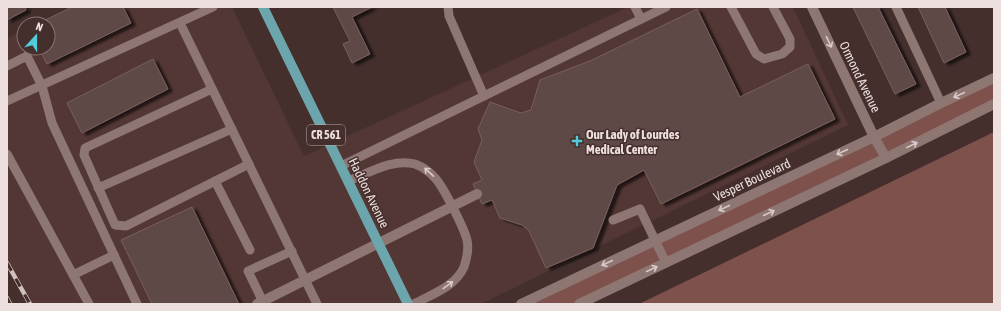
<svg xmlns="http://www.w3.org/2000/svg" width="1001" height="311" viewBox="0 0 1001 311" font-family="'Asap Condensed',sans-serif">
<defs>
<filter id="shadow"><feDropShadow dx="4.5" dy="2.5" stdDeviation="1" flood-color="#0009"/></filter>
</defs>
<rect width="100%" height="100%" fill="#442f2d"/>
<polygon fill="#533734" points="73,7 232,7 304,156 628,7 793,7 848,125 481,304 30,304 7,263 7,38 24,30 24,48 48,48 48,24 37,24"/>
<g fill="#7f514d">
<polygon points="994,78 994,104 579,304 521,304"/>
<polygon points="994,132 994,304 639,304"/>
</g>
<g fill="#5e4846" stroke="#78605e" filter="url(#shadow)">
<polygon points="7,7 25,7 26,10 7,20"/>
<polygon points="72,7 123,7 131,23 47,64 39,48 48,48 48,24 37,24"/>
<polygon points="333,7 372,7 352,17 370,54 352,63 343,44 350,41"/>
<polygon points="853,7 878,7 916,84 895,94"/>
<polygon points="918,7 945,7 966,52 944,63"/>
<polygon points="697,9 740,97 808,64 835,119 661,204 644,170 617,185 593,248 546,268 529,231 522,225 500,218 492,200 482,204 473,184 482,180 474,162 482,140 478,129 490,102 521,113 531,110 540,80 590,61"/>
<polygon points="153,59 168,89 82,133 67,103"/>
<polygon points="192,207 239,304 152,304 121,240"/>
</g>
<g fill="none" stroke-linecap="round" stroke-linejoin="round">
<g stroke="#8e7673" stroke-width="9">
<polyline points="448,7 449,16 484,96"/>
<polyline points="635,7 641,19"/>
<polyline points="731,7 756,54 764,59 782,54 790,47 790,39 773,7"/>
<polyline points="896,7 941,103"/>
<polyline points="180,23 317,304"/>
<polyline points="7,66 27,56 42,86 52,123 137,304"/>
<polyline points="212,89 85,148 84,155 115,225 126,226 249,164"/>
<polyline points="7,101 213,7"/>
<polyline points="7,154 89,304"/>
<polyline points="341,166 666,7"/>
<polyline points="215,181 250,250"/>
<path d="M348,181C369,173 393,158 415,164C423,167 429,171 435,178C443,186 464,228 467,240C469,249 467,258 464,267C455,287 432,294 414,304"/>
<polyline points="98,188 232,129"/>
<polyline points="613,220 640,209 666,263"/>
<polyline points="73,275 114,255"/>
<polyline points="264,304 248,271 292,251"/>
</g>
<polyline stroke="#8e7673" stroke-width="10" points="257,304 477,194"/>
<polyline stroke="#8e7673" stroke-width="10" points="812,7 874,137 886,158"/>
<g stroke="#8e7673" stroke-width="10">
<polyline points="521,304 874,137 941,103 994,78"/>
<polyline points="579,304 886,158 994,104"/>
</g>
<polyline stroke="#6ca5ac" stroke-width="10" points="263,7 408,304"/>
<defs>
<g id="rail">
<polyline points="7,263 30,304"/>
<polyline points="7,298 10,304"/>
</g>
</defs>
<use href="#rail" stroke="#d0c1bf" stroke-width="4.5"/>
<use href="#rail" stroke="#442f2d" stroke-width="3" stroke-dasharray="9" stroke-linecap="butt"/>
</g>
<defs><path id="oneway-shaft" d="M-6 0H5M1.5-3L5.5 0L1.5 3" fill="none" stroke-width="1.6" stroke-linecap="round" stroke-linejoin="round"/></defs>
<g stroke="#dacac8">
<use href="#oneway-shaft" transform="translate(829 42) rotate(64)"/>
<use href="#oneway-shaft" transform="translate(959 95) rotate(155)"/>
<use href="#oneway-shaft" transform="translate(912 145) rotate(-26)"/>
<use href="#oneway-shaft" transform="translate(842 152) rotate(155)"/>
<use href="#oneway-shaft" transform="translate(429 172) rotate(-137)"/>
<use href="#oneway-shaft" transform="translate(724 208) rotate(155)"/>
<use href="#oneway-shaft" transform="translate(769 213) rotate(-25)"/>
<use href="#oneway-shaft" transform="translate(607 263) rotate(155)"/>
<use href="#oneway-shaft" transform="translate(652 269) rotate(-25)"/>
<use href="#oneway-shaft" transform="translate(448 285) rotate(-36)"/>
</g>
<path fill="#52cbda" stroke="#442f2d" stroke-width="1.5" d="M575 135h4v4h4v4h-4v4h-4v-4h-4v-4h4z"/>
<g text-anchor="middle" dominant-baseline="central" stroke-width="3" stroke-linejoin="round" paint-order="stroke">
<rect fill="#442f2d" stroke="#baaaa8" stroke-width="1" x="307" y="125" width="38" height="20" rx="3"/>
<g font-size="12" font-weight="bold" fill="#eddfdd">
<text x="326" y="135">CR 561</text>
</g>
<g font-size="13" fill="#eddfdd" stroke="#442f2d">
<text transform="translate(860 77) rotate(64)">Ormond Avenue</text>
<text transform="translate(752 180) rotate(-25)">Vesper Boulevard</text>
<text transform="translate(369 193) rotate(64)">Haddon Avenue</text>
</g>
<g font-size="13" font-weight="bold" fill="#eddfdd" stroke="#442f2d" text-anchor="start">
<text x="586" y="134">Our Lady of Lourdes<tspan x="586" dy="15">Medical Center</tspan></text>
</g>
</g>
<rect width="1001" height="311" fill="none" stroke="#eddfdd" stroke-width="16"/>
<g transform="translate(36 36) rotate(21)"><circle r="19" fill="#442f2d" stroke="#887573"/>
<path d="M0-3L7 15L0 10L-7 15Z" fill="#52cbda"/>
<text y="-6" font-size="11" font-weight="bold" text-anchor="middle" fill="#eddfdd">N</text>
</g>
</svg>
